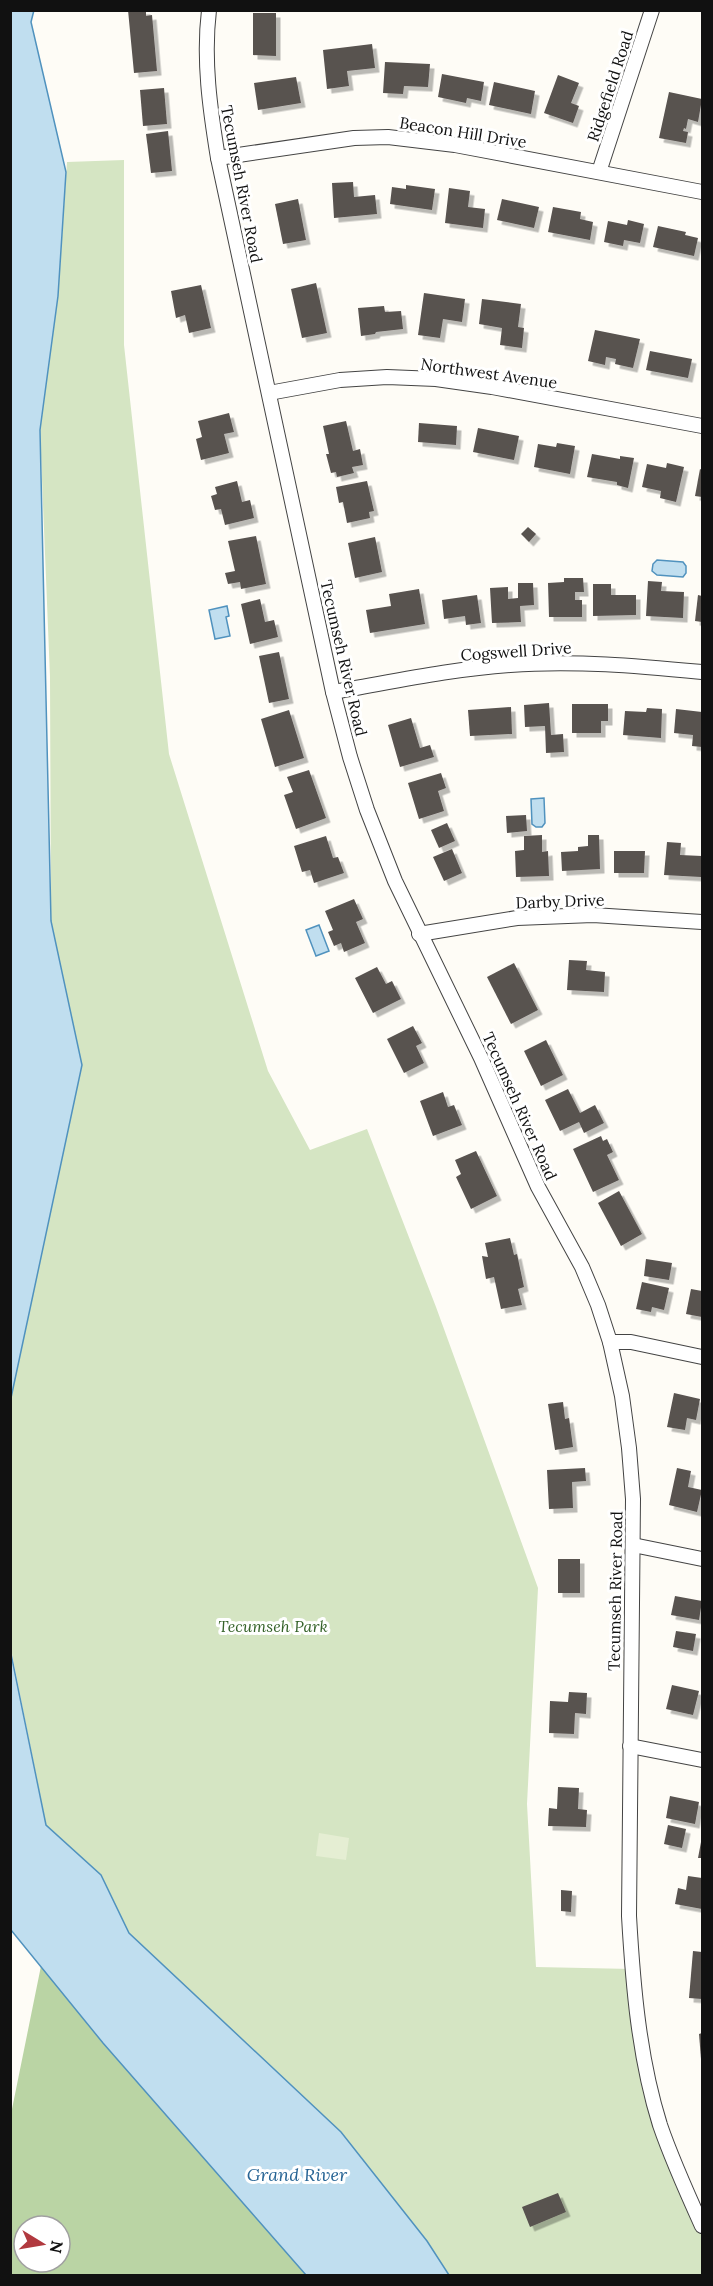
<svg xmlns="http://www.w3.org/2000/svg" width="713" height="2286" viewBox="0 0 713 2286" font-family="Lora,serif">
<defs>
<filter id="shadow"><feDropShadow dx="4.5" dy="4.5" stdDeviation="0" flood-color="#0004"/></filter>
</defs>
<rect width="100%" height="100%" fill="#fefcf6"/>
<polygon fill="#d5e5c3" points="124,160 124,345 169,754 268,1071 310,1150 367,1129 436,1307 538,1588 527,1804 536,1967 632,1969 659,2122 702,2226 702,2275 444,2275 129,1933 101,1875 46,1825 11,1649 10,1398 82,1065 51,921 50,677 40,430 58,296 67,162"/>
<path fill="#bad4a4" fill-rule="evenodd" d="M41,1966L103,2043L306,2275L11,2276V2114ZM24,2226H60V2262H24Z"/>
<polygon fill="#e5eed3" points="319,1833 349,1838 346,1860 316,1856"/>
<g fill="#c0deef" stroke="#5092be" stroke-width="1.5">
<polygon points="34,10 31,22 66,172 58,296 40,430 51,921 82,1065 11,1398 10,11"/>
<polygon points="657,560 683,562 686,566 686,573 683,577 657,575 652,571 653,564"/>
<polygon points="227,606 229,616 226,617 230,636 215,639 209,610"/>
<polygon points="544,798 545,823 542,827 536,827 532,824 531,799"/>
<polygon points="319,925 329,951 316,956 306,930"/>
<polygon points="10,1649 46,1825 101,1875 129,1933 341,2132 427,2241 449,2275 306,2275 103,2043 11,1930"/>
</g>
<g fill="#58524f" filter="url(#shadow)">
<polygon points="128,10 146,10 146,16 152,15 157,71 134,73"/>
<polygon points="253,13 276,13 276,56 253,55"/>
<polygon points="372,44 375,68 347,71 349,86 327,89 323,50"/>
<polygon points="385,62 430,64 428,87 404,86 403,94 383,93"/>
<polygon points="442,74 484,82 481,101 467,98 466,103 438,97"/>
<polygon points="558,75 579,83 571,103 579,106 573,123 544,113"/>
<polygon points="296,77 301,103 258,110 254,83"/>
<polygon points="494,82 535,91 531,114 489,105"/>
<polygon points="164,88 167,124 143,126 140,90"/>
<polygon points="669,92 702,99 698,122 688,119 686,129 684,128 683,131 688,132 686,143 659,138"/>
<polygon points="168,131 172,171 151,173 146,134"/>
<polygon points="353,182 354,197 375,195 377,214 334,218 332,183"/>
<polygon points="406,185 435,189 432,210 390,204 392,187 406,189"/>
<polygon points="449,188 470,191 468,207 485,209 483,228 445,223"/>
<polygon points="298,199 306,240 283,244 275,204"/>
<polygon points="502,199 539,207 534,228 497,220"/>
<polygon points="553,207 581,212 580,219 593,222 590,240 548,232"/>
<polygon points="628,220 644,224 640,243 624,240 623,246 604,242 608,221 627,225"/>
<polygon points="658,226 686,232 685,235 698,238 694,256 653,247"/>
<polygon points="316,283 327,333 302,338 291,289"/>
<polygon points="201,285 211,328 189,333 185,315 176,318 171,291"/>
<polygon points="424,293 465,299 462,322 443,319 440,338 418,335"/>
<polygon points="482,299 521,304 518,327 524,328 522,348 500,345 502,328 479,324"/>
<polygon points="384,306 385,312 401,311 403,329 376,332 375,334 361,336 358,308"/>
<polygon points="595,330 640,339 633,368 615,364 616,359 606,357 605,365 588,361"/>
<polygon points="650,351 692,359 688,378 646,370"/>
<polygon points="229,413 234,432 224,434 229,453 201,460 196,439 202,437 198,421"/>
<polygon points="346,421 353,451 360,449 363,465 352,467 354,473 337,477 336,472 331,473 326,454 329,454 323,426"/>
<polygon points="419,423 457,426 456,445 418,442"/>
<polygon points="478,428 519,436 514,460 473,452"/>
<polygon points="557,443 575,446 570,474 534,467 538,444 556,447"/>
<polygon points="592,454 620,459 620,456 634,458 628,488 617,485 617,482 587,477"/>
<polygon points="667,463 684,467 676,502 660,498 661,491 642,487 647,464 666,468"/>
<polygon points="700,469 702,470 702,497 695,496"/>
<polygon points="237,481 242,502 250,500 254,518 225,525 221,509 215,510 211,496 217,494 215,487"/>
<polygon points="367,481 374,511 369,512 370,518 347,523 343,502 339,503 336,487"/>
<polygon points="528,527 536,534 529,542 521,534"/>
<polygon points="256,536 266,584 241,589 240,582 228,584 225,573 235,571 228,541"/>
<polygon points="375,537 382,572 355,578 348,543"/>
<polygon points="564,578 583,578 584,592 575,592 575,600 582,600 582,617 549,617 548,583 564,582"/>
<polygon points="648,581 662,582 661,591 684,592 683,618 646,616"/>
<polygon points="518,583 533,583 534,605 520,606 521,622 492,623 490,588 508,587 508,599 518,598"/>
<polygon points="593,584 611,584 611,595 636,595 636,615 593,616"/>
<polygon points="419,589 425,624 370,633 366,610 391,606 389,594"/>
<polygon points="477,595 481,623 466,625 465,616 444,619 442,600"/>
<polygon points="698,595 702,596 702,622 695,621"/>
<polygon points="260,599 265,622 274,620 278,637 250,644 241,604"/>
<polygon points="279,652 289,699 269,703 259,656"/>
<polygon points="549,703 551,735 563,734 564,752 546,753 545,726 525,727 524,705"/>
<polygon points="572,704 608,704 608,721 601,721 601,733 572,733"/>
<polygon points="511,707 512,734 470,736 468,710"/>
<polygon points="647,708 662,709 661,738 623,735 625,711 646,712"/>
<polygon points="676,709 702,712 702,747 692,746 693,735 674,733"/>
<polygon points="289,710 304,758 275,767 261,719"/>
<polygon points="411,718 420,748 430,745 434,757 400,767 388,725"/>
<polygon points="309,770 326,818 296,829 284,795 293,792 287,777"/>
<polygon points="441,773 446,788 438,791 444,811 419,819 408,783"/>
<polygon points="526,815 527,831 507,833 506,816"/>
<polygon points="447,823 455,841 439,848 431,830"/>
<polygon points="542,835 542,852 548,851 549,876 516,877 515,851 524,850 524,836"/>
<polygon points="588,835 599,835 600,869 562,871 561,852 578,851 578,847 588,846"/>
<polygon points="326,836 333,858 338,857 344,873 314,883 310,870 302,872 294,846"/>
<polygon points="667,842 681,843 680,855 702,856 701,877 664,875"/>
<polygon points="452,849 462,873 444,881 433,857"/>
<polygon points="614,851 645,851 644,873 614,873"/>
<polygon points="354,899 363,919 356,922 365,943 344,952 341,943 334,946 328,932 333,930 325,911"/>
<polygon points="569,960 587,961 586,970 605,972 604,992 567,990"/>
<polygon points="514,963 538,1010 511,1024 487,977"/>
<polygon points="377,967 386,984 392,981 401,999 373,1013 355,978"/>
<polygon points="413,1026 422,1043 416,1046 424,1063 404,1073 387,1039"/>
<polygon points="546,1040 563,1075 541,1086 524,1051"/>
<polygon points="568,1089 580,1113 595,1105 604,1123 584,1133 579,1122 560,1131 545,1100"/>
<polygon points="443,1092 448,1107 454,1105 462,1125 433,1136 420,1101"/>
<polygon points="601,1136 603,1141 607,1139 613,1152 607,1155 619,1180 593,1192 573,1149"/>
<polygon points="476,1151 497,1196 471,1209 456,1177 461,1174 455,1160"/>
<polygon points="619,1191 642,1234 621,1246 598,1203"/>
<polygon points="510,1238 514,1255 517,1254 524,1287 518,1289 522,1305 501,1309 494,1277 486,1279 482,1256 488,1257 485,1243"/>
<polygon points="646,1259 672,1263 669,1280 644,1276"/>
<polygon points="642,1282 669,1288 664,1310 652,1307 651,1312 636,1309"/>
<polygon points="691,1289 702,1291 702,1317 686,1314"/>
<polygon points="674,1393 700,1399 696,1420 687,1418 685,1430 667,1427"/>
<polygon points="563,1402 565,1419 569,1418 573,1447 555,1450 548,1404"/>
<polygon points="585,1468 586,1481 572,1482 573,1508 549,1509 547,1470"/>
<polygon points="677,1468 691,1471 688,1487 702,1490 697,1512 669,1505"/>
<rect x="558" y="1559" width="22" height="34"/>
<polygon points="675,1596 702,1601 699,1620 671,1615"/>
<polygon points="676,1631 696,1634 693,1651 673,1647"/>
<polygon points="672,1685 699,1691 693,1715 666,1709"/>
<polygon points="569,1692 587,1693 586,1714 575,1713 574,1734 549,1733 550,1701 568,1702"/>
<polygon points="558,1787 579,1788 578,1809 587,1810 586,1827 548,1826 549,1808 557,1809"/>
<polygon points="670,1796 699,1802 695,1824 666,1818"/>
<polygon points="668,1825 686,1829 682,1848 664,1844"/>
<polygon points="701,1842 702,1842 702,1858 698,1858"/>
<polygon points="688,1876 702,1878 702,1909 675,1904 678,1888 686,1890"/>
<polygon points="561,1890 572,1891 571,1912 561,1911"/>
<polygon points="693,1951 702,1952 702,1999 689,1998"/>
<polygon points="702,2033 702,2059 701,2059 699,2034"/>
<polygon points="558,2193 566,2212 530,2227 522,2207"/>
</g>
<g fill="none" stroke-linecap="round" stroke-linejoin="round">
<defs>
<g id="minor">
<path d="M209,10C203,60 210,109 218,158L333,692L350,757L367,810L395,881L481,1058L538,1187L582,1267L598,1305L610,1342L622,1396L629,1448L633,1499L629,1916C633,1986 639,2058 660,2125C672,2160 687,2193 702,2226"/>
<polyline points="218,158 354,138 388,137 455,145 702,192"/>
<polyline points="599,172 652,10"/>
<polyline points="269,393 340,380 387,377 436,379 492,387 702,426"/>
<path d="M333,692C392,682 451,669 510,665C574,660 638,666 702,672"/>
<polyline points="419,934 517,918 593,915 702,922"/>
<polyline points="610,1342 631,1342 702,1357"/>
<polyline points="633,1545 702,1559"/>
<polyline points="630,1746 702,1760"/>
</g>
</defs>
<use href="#minor" stroke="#444" stroke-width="16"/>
<use href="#minor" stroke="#fff" stroke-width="14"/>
</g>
<g text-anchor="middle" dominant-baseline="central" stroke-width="6" stroke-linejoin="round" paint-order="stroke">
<g font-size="16" fill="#111" stroke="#fff">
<text transform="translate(610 86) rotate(-72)">Ridgefield Road</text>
<text transform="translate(463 132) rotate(9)">Beacon Hill Drive</text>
<text transform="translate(242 184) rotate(79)">Tecumseh River Road</text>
<text transform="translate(489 373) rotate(8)">Northwest Avenue</text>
<text transform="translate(516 651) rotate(-4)">Cogswell Drive</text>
<text transform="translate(344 658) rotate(77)">Tecumseh River Road</text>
<text transform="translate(560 901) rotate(-2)">Darby Drive</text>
<text transform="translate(520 1106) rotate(66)">Tecumseh River Road</text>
<text transform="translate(615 1591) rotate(-89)">Tecumseh River Road</text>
</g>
<g font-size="16" font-style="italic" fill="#346228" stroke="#fff">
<text x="273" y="1626">Tecumseh Park</text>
</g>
<g font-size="18" font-style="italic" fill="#286595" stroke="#fff">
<text x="297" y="2174">Grand River</text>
</g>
</g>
<rect width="713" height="2286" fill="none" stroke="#111111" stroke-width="24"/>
<g transform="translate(42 2244) rotate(101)"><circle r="28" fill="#ffffff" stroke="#a0a0a0" stroke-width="1.5"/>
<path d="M0-4.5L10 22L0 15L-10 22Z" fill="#b1393f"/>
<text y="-9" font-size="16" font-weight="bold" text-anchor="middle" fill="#111111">N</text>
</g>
</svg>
